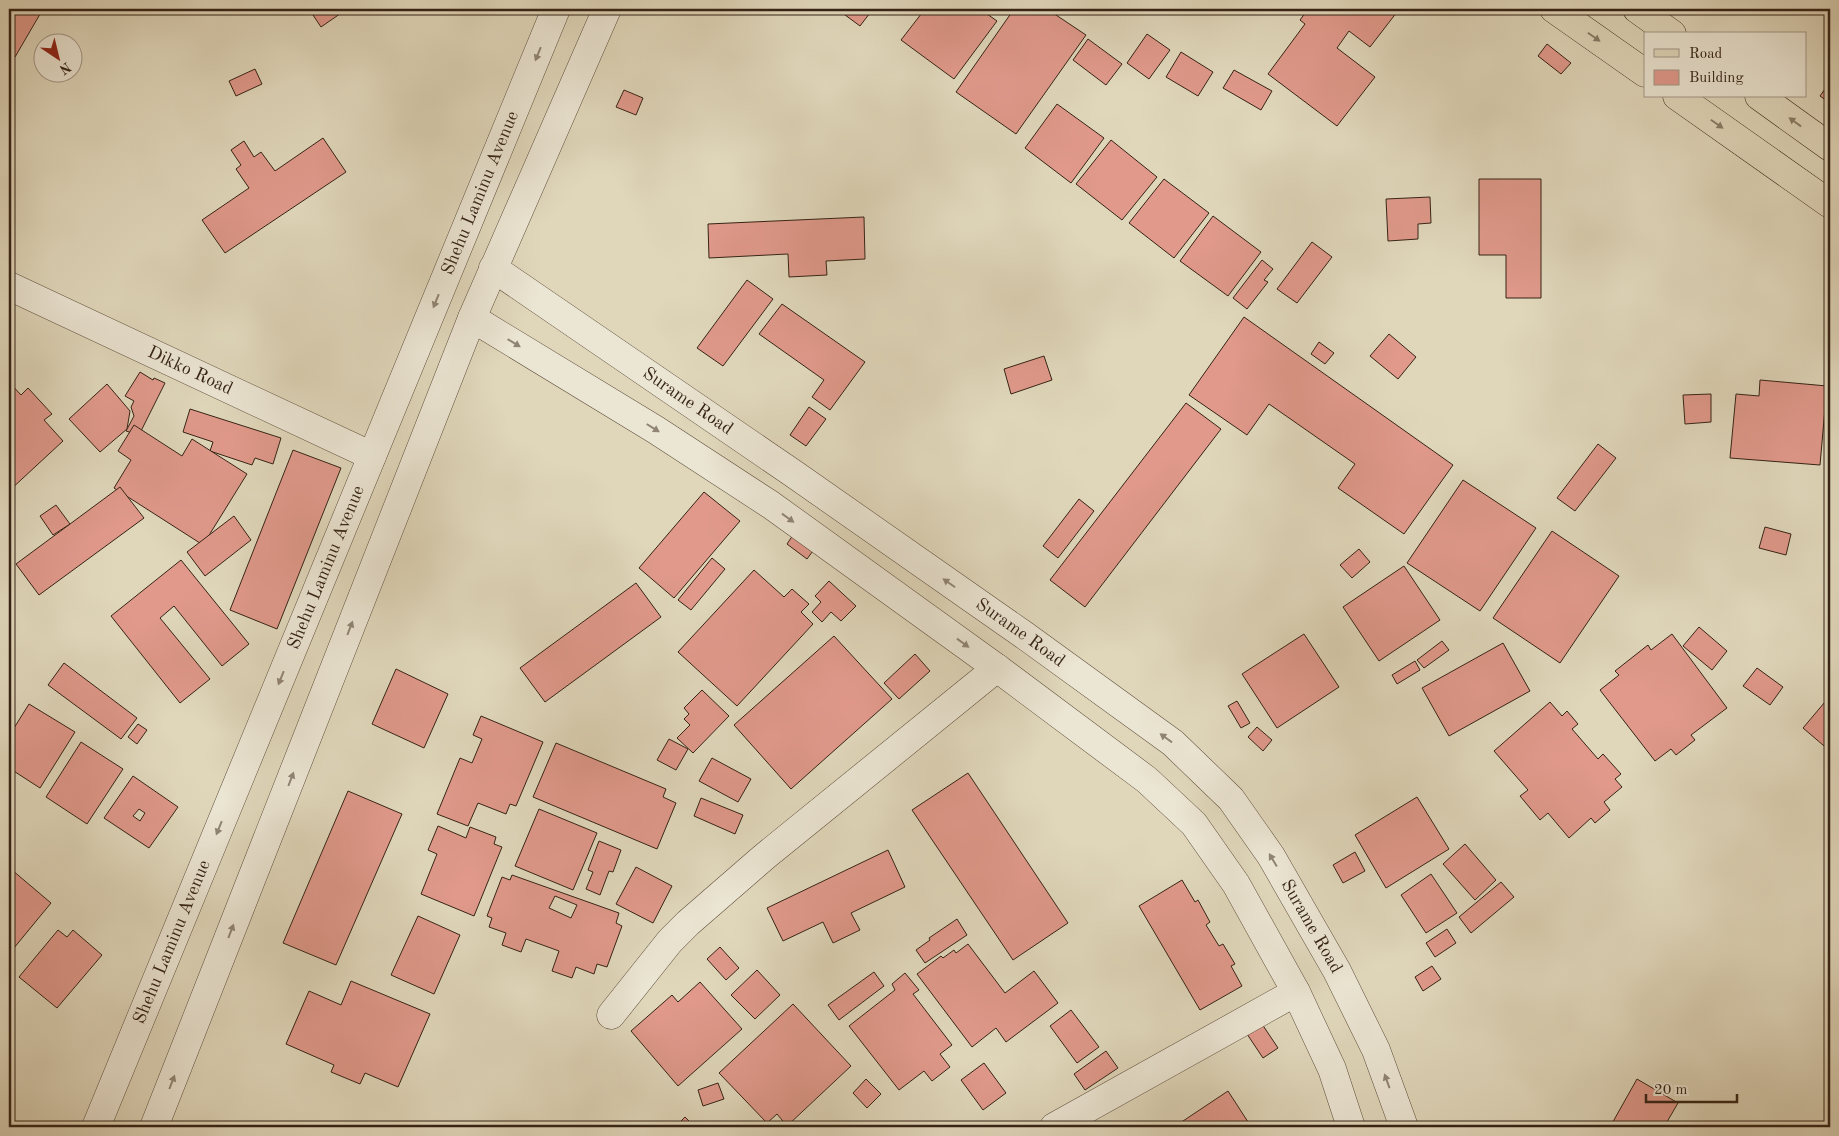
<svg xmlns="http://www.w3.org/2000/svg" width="1839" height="1136" viewBox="0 0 1839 1136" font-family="'Old Standard TT',serif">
<rect width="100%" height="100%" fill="#e0d7bb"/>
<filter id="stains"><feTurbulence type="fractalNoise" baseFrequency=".004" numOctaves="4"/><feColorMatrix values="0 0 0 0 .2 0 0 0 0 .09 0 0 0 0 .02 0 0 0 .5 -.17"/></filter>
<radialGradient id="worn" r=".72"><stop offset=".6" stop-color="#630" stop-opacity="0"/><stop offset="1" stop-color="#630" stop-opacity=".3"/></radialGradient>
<g fill="#e0998b" stroke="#352315" fill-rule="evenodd">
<polygon points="9,9 43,9 15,57 9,53"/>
<polygon points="309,9 347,9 321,27"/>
<polygon points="837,9 873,9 860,26"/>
<polygon points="925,9 980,9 997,21 954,79 901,40"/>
<polygon points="1014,9 1047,9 1086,35 1016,134 956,92"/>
<polygon points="1308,9 1393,9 1397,12 1370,47 1349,31 1337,48 1375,77 1337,126 1268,74 1305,24 1300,20"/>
<polygon points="1147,34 1170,50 1149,79 1127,63"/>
<polygon points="1088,39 1122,64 1106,85 1073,60"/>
<polygon points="1547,44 1571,63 1561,74 1538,56"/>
<polygon points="1181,52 1213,72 1198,96 1166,77"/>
<polygon points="255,69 262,84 236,96 229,81"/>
<polygon points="1234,70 1272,91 1261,110 1223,88"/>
<polygon points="1830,82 1830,103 1820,96"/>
<polygon points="624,90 643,98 636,115 616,107"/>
<polygon points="1057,104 1104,138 1071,183 1025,148"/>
<polygon points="323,138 346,172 225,253 202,220 249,188 236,169 241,165 231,150 244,141 254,157 261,152 275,171"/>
<polygon points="1111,140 1157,177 1122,220 1076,184"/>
<polygon points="1164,179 1209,213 1174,258 1129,223"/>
<polygon points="1479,179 1541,179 1541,298 1506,298 1506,255 1479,255"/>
<polygon points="1430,197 1431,223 1418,224 1418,239 1388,241 1386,199"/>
<polygon points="1213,216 1261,252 1228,296 1180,261"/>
<polygon points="864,217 865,259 826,261 827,275 789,277 788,254 709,258 708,224"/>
<polygon points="1312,242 1332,257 1297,303 1277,289"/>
<polygon points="1262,260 1273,269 1264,280 1268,282 1247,309 1233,298"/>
<polygon points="747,280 773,299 723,366 697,348"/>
<polygon points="782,304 865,362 830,410 812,397 824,380 759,334"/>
<polygon points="1244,317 1453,465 1404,534 1338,488 1355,464 1269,404 1247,435 1189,395"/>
<polygon points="1389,334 1416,357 1398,379 1370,356"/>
<polygon points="1319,342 1334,353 1325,364 1311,354"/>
<polygon points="1044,356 1052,380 1011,394 1004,369"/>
<polygon points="140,372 153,380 154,378 165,383 139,435 126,431 134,416 131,407 134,401 125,396"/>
<polygon points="1760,380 1827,386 1820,465 1730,458 1736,394 1759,396"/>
<polygon points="9,382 21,395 28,388 52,414 44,420 63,441 9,491"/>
<polygon points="107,384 130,411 127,429 100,452 69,419"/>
<polygon points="1711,394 1711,422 1685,424 1683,395"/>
<polygon points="1186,403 1221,429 1085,607 1050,580"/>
<polygon points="809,407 826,419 806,446 790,435"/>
<polygon points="190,409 281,438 273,464 255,458 252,465 210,451 213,442 183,432"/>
<polygon points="134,425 182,456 192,439 247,474 203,545 114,488 131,460 118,451"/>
<polygon points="1598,444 1616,458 1575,511 1557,498"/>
<polygon points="293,450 341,468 277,629 230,610"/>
<polygon points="1463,480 1536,528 1480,611 1407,563"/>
<polygon points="120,487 144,518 39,595 16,564"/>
<polygon points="704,492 740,521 674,598 639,568"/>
<polygon points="1079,499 1094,511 1058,558 1043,546"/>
<polygon points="56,505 70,524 53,535 40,516"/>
<polygon points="234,516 251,540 205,576 187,552"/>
<polygon points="1765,527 1791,534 1786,555 1759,548"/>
<polygon points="797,529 818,544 807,559 787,544"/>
<polygon points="1552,531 1619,576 1560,663 1493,618"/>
<polygon points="1359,549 1370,562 1352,578 1340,565"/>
<polygon points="712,558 725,569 691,610 678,600"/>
<polygon points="181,560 249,644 222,666 174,606 160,618 210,679 180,703 111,616"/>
<polygon points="1404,566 1440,620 1379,661 1343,607"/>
<polygon points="754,570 784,597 792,589 809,604 801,612 813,624 737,706 678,652"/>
<polygon points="829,581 856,606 841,621 831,612 822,622 812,612 821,602 815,596"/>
<polygon points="636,583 661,617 545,702 520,668"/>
<polygon points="1699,627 1727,651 1712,670 1683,646"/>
<polygon points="1304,634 1339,687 1277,728 1242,674"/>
<polygon points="1672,634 1727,708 1691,735 1695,740 1676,755 1671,749 1655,761 1600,690 1619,675 1615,671 1648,645 1651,650"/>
<polygon points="834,636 892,699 791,789 734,725"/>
<polygon points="1442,641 1449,650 1424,668 1417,660"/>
<polygon points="1503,643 1530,691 1449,736 1422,688"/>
<polygon points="915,654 930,671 899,699 884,683"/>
<polygon points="1415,661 1420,670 1397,684 1392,675"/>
<polygon points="64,663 137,718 121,739 48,685"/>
<polygon points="1757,668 1783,687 1770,705 1743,686"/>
<polygon points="396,669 448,694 424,748 372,724"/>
<polygon points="702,690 729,716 693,753 677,738 690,725 684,719 689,714 684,708"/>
<polygon points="1830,696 1830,751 1803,728"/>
<polygon points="1237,701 1250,723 1241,728 1228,706"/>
<polygon points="1550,702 1562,716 1567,711 1578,724 1572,729 1598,759 1603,754 1621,774 1615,779 1622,787 1604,802 1610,810 1595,823 1591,818 1569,838 1548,813 1540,820 1520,796 1528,790 1494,751"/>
<polygon points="29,704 75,732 40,788 9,768 9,736"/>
<polygon points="481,716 543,742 516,806 510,804 506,814 478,803 468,826 437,814 460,758 472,763 482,739 473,735"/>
<polygon points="138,724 147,730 137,744 128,737"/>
<polygon points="1257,727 1272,740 1263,751 1248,737"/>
<polygon points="669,739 688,749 676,770 657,760"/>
<polygon points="81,742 123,769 87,824 46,797"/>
<polygon points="556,743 666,789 663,797 676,803 657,849 533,797"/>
<polygon points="712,758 751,779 738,802 699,781"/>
<polygon points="968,773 1068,923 1013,960 912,810"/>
<path d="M133,776L178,807L149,848L104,818ZM139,809L145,813L140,821L133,816Z"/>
<polygon points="348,791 402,814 336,965 283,943"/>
<polygon points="1417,797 1449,849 1386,888 1355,835"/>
<polygon points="701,798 743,815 735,834 694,816"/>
<polygon points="539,809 597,833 573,890 515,866"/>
<polygon points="438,826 466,838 470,827 496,837 494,844 502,847 474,916 421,894 437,854 428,850"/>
<polygon points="599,841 621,850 613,872 609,871 600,895 586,889 593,872 588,870"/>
<polygon points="1465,844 1496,880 1475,900 1443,864"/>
<polygon points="888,850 905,887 851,913 860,930 833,943 823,922 783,941 767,908"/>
<polygon points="1355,852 1365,871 1343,883 1333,865"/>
<polygon points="636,867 672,886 653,923 616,904"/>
<polygon points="9,870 11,872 12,870 51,903 9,954"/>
<polygon points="1431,874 1457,913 1426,933 1401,895"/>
<path d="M512,875L619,913L616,923L622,926L607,967L597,964L594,974L576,967L572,978L552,971L559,951L526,939L521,952L502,945L506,933L489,927L492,918L487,916L502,877L510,880ZM555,896L577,905L571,918L549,908Z"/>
<polygon points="1182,880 1195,902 1198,900 1210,922 1206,925 1219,946 1223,944 1235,964 1231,966 1242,986 1200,1010 1139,906"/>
<polygon points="1501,882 1514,897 1471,933 1459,917"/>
<polygon points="418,916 460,935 434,994 391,975"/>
<polygon points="957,919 967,935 925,963 916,950 930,940 929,938"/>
<polygon points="1447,929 1456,943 1435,957 1426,943"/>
<polygon points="58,930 67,937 73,930 102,955 57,1008 19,977"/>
<polygon points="968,944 1005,993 1034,971 1058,1003 1006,1042 996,1028 972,1047 917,974 941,956 943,958 954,950 956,953"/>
<polygon points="720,947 739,968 726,980 707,959"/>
<polygon points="1432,966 1441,979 1423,991 1415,977"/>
<polygon points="757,970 780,995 755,1019 731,995"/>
<polygon points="874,972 884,986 839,1020 828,1005"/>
<polygon points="905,973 919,990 913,994 952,1045 940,1054 950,1067 932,1081 924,1071 899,1090 849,1026 895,990 892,984"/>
<polygon points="351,981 430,1014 398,1087 365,1073 360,1084 331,1072 334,1065 286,1044 309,991 341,1005"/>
<polygon points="700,982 742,1029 678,1086 631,1031 672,995 678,1002"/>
<polygon points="793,1004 851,1066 787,1126 777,1114 767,1123 719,1073"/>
<polygon points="1071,1010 1099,1047 1077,1063 1050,1026"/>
<polygon points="1262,1024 1278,1048 1263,1058 1247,1034"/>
<polygon points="1106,1051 1118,1068 1085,1090 1074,1074"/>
<polygon points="984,1063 1006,1093 983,1110 961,1080"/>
<polygon points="866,1079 881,1094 867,1108 853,1093"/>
<polygon points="1637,1079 1678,1103 1664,1127 1610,1127"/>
<polygon points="718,1083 724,1099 703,1106 698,1090"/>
<polygon points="1228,1091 1250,1125 1248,1127 1174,1127"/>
<polygon points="685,1117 695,1127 675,1127"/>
</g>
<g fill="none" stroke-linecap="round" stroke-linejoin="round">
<defs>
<g id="minor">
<path id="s1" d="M493,268L794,474L1024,635L1173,743L1231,799L1271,856L1337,971L1376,1050L1404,1127"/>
<path id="s2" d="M9,286L372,456"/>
<polyline points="472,318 656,430 771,505 997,668 1147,780 1194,824 1236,884 1296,992 1332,1069 1351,1127"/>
<polyline points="611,1015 670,941 688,923 764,857 997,668"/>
<path id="s3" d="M96,1127L556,9"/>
<polyline points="154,1127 472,318 607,9"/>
<polyline points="1054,1127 1296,992"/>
</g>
<g id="major">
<polyline points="1554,9 1645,73"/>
<polyline points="1637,9 1672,34"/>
<polyline points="1677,96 1830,204"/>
<polyline points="1759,96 1830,147"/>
</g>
</defs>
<use href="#minor" stroke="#60503e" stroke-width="29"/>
<use href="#major" stroke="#352315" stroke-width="29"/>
<use href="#minor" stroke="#ebe5d3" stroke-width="28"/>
<use href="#major" stroke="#e0d7bb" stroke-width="28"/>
</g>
<defs><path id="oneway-solid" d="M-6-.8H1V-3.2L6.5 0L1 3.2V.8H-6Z" transform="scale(1.25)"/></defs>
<g fill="#8a7d68">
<use href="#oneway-solid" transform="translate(1594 37) rotate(35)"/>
<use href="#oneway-solid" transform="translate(1795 122) rotate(-144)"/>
<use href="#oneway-solid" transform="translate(1717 124) rotate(35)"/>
</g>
<g fill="#908474">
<use href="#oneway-solid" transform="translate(538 54) rotate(112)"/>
<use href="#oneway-solid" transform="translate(436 301) rotate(112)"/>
<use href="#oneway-solid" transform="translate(514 343) rotate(31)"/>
<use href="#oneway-solid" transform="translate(653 428) rotate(32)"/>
<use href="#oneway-solid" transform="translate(788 518) rotate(36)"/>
<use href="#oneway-solid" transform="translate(949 583) rotate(-145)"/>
<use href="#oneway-solid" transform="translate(350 628) rotate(-69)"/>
<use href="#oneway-solid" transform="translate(963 643) rotate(36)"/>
<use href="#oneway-solid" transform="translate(281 678) rotate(112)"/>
<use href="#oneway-solid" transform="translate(1166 738) rotate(-144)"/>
<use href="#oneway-solid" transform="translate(291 779) rotate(-69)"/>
<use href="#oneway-solid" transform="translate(219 828) rotate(112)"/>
<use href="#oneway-solid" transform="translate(1273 860) rotate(-121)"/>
<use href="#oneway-solid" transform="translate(231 931) rotate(-69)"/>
<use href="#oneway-solid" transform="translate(1387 1081) rotate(-110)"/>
<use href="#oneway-solid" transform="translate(172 1082) rotate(-69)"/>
</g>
<g text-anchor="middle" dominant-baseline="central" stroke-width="4" stroke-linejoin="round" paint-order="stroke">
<g font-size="18" fill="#352315" stroke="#ebe5d3">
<text stroke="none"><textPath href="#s3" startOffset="1010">Shehu Laminu Avenue</textPath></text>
<text stroke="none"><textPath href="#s2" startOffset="200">Dikko Road</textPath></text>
<text stroke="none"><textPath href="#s1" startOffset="236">Surame Road</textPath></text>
<text stroke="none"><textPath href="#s3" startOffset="605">Shehu Laminu Avenue</textPath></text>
<text stroke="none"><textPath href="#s1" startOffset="641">Surame Road</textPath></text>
<text stroke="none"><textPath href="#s1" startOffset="1061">Surame Road</textPath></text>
<text stroke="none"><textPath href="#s3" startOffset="200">Shehu Laminu Avenue</textPath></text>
</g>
</g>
<rect width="1839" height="1136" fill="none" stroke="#e0d7bb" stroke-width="30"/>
<rect x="10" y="10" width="1819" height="1116" fill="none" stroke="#352315" stroke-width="2.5"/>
<rect x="15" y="15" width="1809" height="1106" fill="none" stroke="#352315"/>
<rect x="1644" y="32" width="162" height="65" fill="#ebe5d3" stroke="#a29787"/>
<rect x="1654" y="49" width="25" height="8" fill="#e0d7bb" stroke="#a29787"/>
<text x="1689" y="58" font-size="15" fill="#352315">Road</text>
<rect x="1654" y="70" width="25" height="15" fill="#e0998b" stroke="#a29787"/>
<text x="1689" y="82" font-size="15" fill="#352315">Building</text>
<g transform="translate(58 58) rotate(145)"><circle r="24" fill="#ebe5d3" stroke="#a29787"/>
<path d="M0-4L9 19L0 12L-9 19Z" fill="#8f2418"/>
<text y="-8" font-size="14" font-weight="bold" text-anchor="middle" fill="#352315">N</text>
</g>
<path d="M1646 1094v8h91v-8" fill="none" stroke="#352315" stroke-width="2.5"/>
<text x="1654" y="1094" font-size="15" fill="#352315" stroke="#ebe5d3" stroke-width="4" paint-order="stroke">20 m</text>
<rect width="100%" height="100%" filter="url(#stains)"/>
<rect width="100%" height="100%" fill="url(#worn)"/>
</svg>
